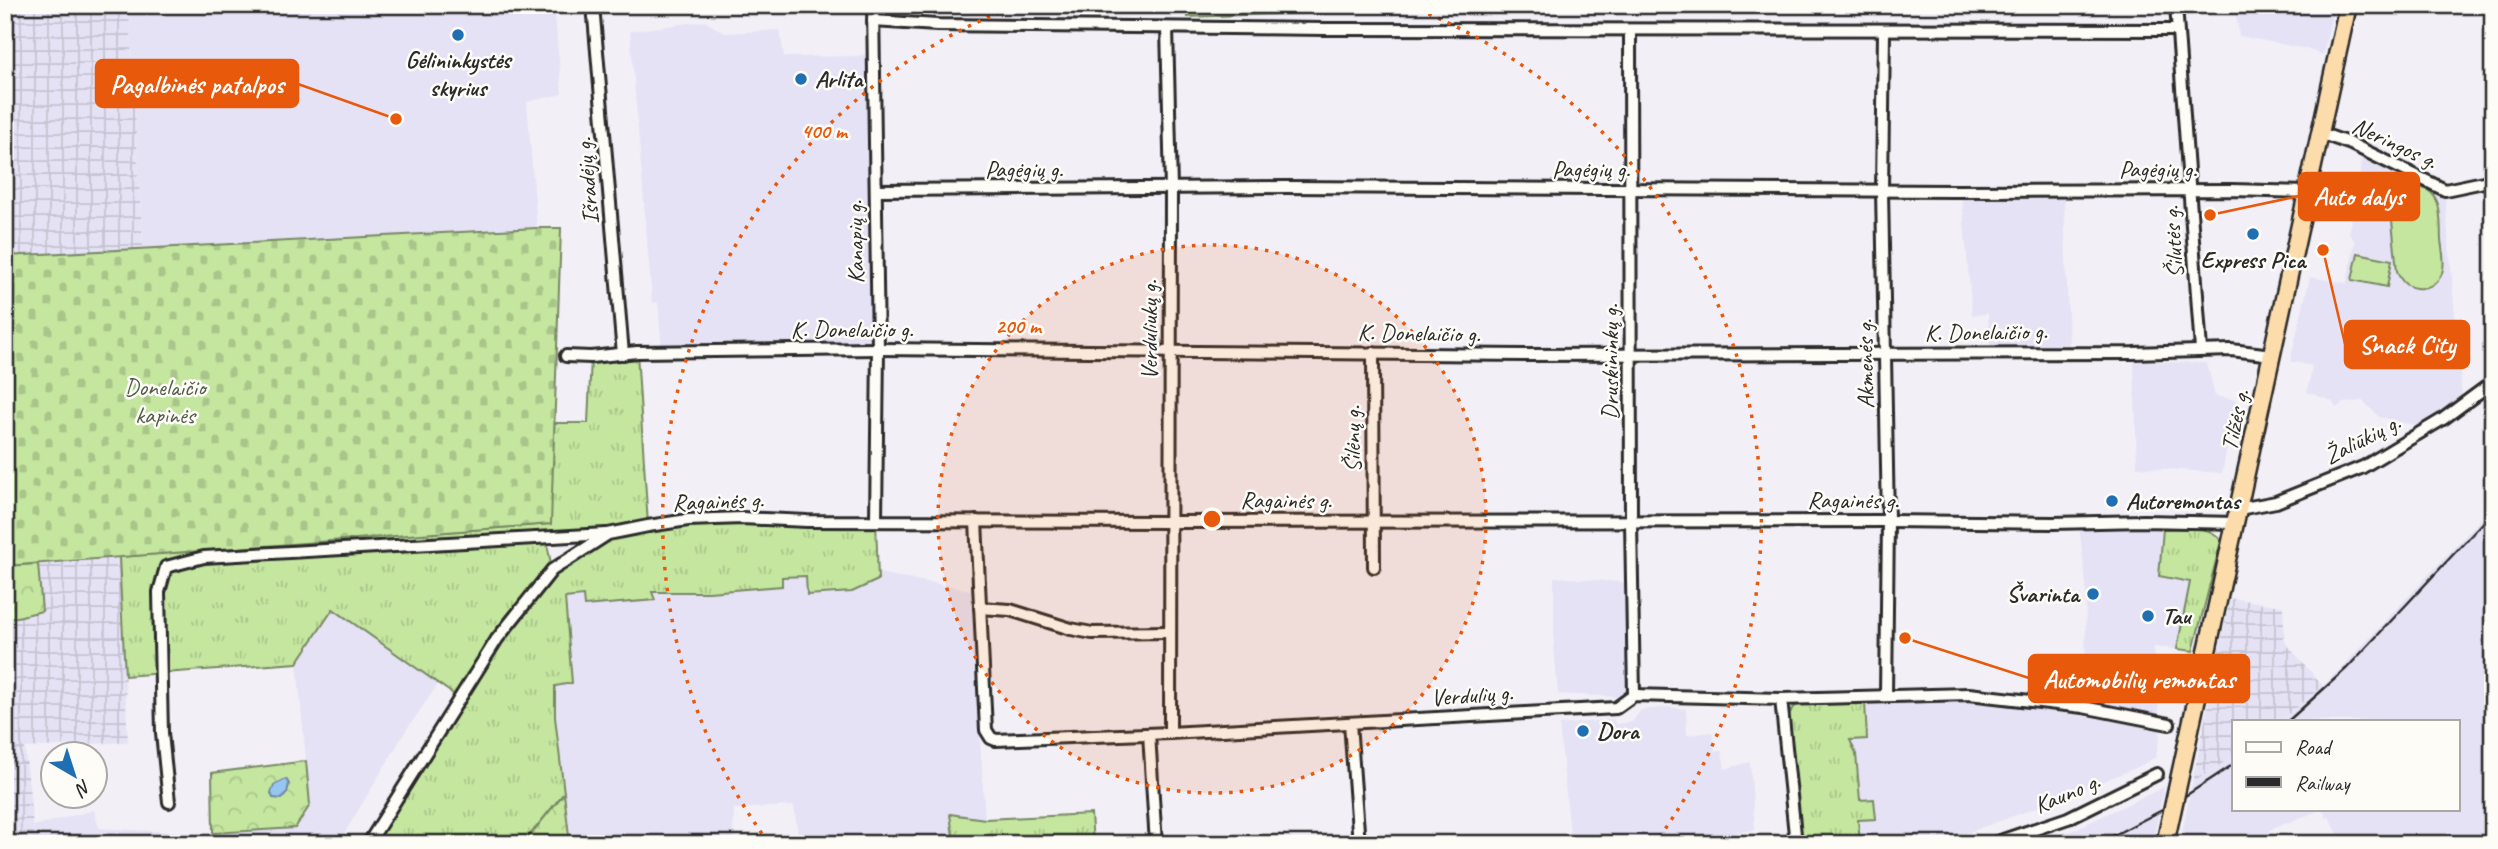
<svg xmlns="http://www.w3.org/2000/svg" width="2498" height="849" viewBox="0 0 2498 849" font-family="Caveat,sans-serif">
<defs>
<pattern id="industrial-grid" width="8" height="8" patternUnits="userSpaceOnUse" patternTransform="scale(1.75)"><rect width="8" height="8" fill="#e5e2f5"/><path d="M0 4h8M4 0v8" fill="none" stroke="#c5c2d2"/></pattern>
<pattern id="grass-tufts" width="24" height="20" patternUnits="userSpaceOnUse" patternTransform="scale(1.75)"><rect width="24" height="20" fill="#c4e69f"/><path d="M3 7l-1-3M5 7V3M7 7l1-3M15 17l-1-3M17 17v-4M19 17l1-3" fill="none" stroke="#a9c589"/></pattern>
<pattern id="forest-crowns" width="20" height="18" patternUnits="userSpaceOnUse" patternTransform="scale(1.75)"><rect width="20" height="18" fill="#c4e69f"/><path d="M2 6a3 3 0 1 1 6 0M12 15a3 3 0 1 1 6 0" fill="none" stroke="#a9c589"/></pattern>
<pattern id="cemetery-stones" width="16" height="16" patternUnits="userSpaceOnUse" patternTransform="scale(1.75)"><rect width="16" height="16" fill="#c4e69f"/><path d="M2 7V4a2 2 0 0 1 4 0v3zM10 15v-3a2 2 0 0 1 4 0v3z" fill="#a9c589"/></pattern>
</defs>
<rect width="100%" height="100%" fill="#f2f0f6"/>
<filter id="ink" filterUnits="userSpaceOnUse"><feTurbulence type="fractalNoise" baseFrequency=".0143" numOctaves="2"/><feDisplacementMap in="SourceGraphic" scale="14" xChannelSelector="R" yChannelSelector="G"/><feConvolveMatrix kernelMatrix="1 2 1 2 8 2 1 2 1" color-interpolation-filters="sRGB"/></filter>
<g filter="url(#ink)">
<g fill="#e5e2f5">
<polygon points="215,5 554,5 562,94 527,102 537,228 143,248 129,11"/>
<polygon points="1334,5 1380,5 1380,10 1334,12"/>
<polygon points="2235,5 2334,5 2323,55 2306,49 2239,36"/>
<polygon points="704,21 726,33 780,30 784,57 857,56 874,53 878,349 662,352 658,303 652,302 630,31"/>
<polygon points="2363,156 2445,196 2462,399 2422,427 2379,417 2363,401 2344,403 2336,408 2332,401 2307,392 2312,366 2290,361 2310,277 2347,283 2355,242 2349,233"/>
<polygon points="1962,199 2064,199 2069,344 1990,348 1988,314 1972,315"/>
<polygon points="2134,361 2207,363 2215,396 2237,400 2222,473 2137,467"/>
<polygon points="2493,506 2493,844 2343,844 2329,817 2326,818 2323,809 2269,830 2276,844 2180,844 2192,783 2234,756 2234,809 2458,809 2458,721 2280,721 2323,686 2345,664"/>
<polygon points="2079,526 2163,529 2159,576 2190,582 2177,649 2154,647 2159,714 2085,701 2086,584"/>
<polygon points="878,573 971,590 985,819 951,815 954,844 799,844 794,806 734,809 733,844 570,844 555,717 555,685 572,683 565,598 583,596 584,606 654,600 651,592 709,592 781,586 781,577 807,576 808,595 878,580"/>
<polygon points="1554,577 1633,583 1634,695 1622,697 1558,694 1554,648"/>
<polygon points="333,609 439,683 407,729 338,844 35,844 33,826 94,810 99,828 207,834 275,830 310,805 297,663"/>
<polygon points="1991,701 2161,729 2156,757 2138,767 2047,804 1945,841 1928,844 1860,844 1858,820 1874,800 1860,801 1856,754 1850,739 1867,739 1865,702"/>
<polygon points="1670,707 1686,709 1687,735 1712,732 1715,751 1722,751 1725,769 1750,762 1755,830 1736,832 1736,844 1571,844 1559,725 1614,719 1615,724 1632,722 1641,710"/>
<polygon points="2164,787 2153,842 2149,844 2036,844 2071,831"/>
</g>
<g fill="url(#industrial-grid)">
<polygon points="5,5 215,5 129,11 143,248 5,256"/>
<polygon points="119,557 128,742 25,748 35,844 5,844 5,620 42,611 38,564"/>
<polygon points="2230,598 2283,606 2285,642 2323,686 2280,721 2234,721 2234,756 2192,783"/>
</g>
<g fill="url(#grass-tufts)" stroke="#788865" stroke-width="2" fill-rule="evenodd">
<polygon points="1188,5 1334,5 1334,12 1187,17"/>
<path d="M637,352L648,525L876,520L878,580L852,592L807,595L806,576L782,577V586L709,592H652L655,600L584,606L583,596L565,598L572,683L555,686V717L564,793L523,844H368L460,699L333,609L297,663L125,676L119,557L550,524L554,423H588L591,357ZM607,534L552,569L546,538Z"/>
<path d="M2163,529C2180,529 2212,523 2221,541L2193,651L2177,649L2190,582L2159,576Z"/>
<polygon points="1865,702 1867,739 1850,740 1856,754 1860,800 1874,799 1876,819 1858,820 1860,844 1799,844 1788,717 1792,709 1800,703"/>
<polygon points="950,814 985,819 1091,814 1093,844 954,844"/>
</g>
<g fill="url(#forest-crowns)" stroke="#788865" stroke-width="2">
<polygon points="38,564 42,611 5,620 5,566"/>
<polygon points="306,761 310,805 295,828 213,833 212,773"/>
<polygon points="564,793 570,844 523,844"/>
</g>
<polygon fill="url(#cemetery-stones)" stroke="#788865" stroke-width="2" points="536,228 561,228 551,524 5,566 5,256"/>
<g fill="#c4e69f" stroke="#788865" stroke-width="2">
<path d="M2396,180L2397,195C2403,190 2408,187 2416,187C2444,188 2440,221 2441,240C2442,250 2446,263 2442,273C2439,283 2427,290 2416,288C2406,287 2400,280 2397,271L2388,181Z"/>
<polygon points="2358,253 2392,260 2387,287 2352,280"/>
</g>
<polygon fill="#98c6f3" stroke="#6c88a3" stroke-width="2" points="286,779 289,784 287,793 282,799 273,798 271,793 274,785"/>
<g fill="none" stroke-linecap="round" stroke-linejoin="round">
<defs>
<g id="minor">
<polyline points="593,5 623,354"/>
<polyline points="873,5 878,349 876,520"/>
<polyline points="2176,5 2201,350"/>
<polyline points="873,21 937,25 1326,29 2177,30"/>
<polyline points="1167,28 1171,189 1170,733"/>
<polyline points="1630,30 1631,522 1634,695"/>
<polyline points="1884,32 1882,190 1888,521 1886,695"/>
<polyline points="2320,133 2351,144 2445,190 2493,180"/>
<polyline points="876,190 1285,187 1955,191 2232,190 2307,192"/>
<polyline points="1373,353 1374,567"/>
<polyline points="566,356 591,357 637,352 878,349 1523,355 2133,353 2231,350 2272,355"/>
<polyline points="2239,509 2276,502 2363,467 2443,419 2493,382"/>
<polyline points="976,521 986,730 991,738 996,740 1170,733 1616,708 1634,695 1781,699 1969,694 2083,707 2169,724"/>
<polyline points="980,608 1010,610 1071,629 1092,633 1170,632"/>
<polyline points="1781,699 1796,844"/>
<polyline points="1350,723 1359,844"/>
<polyline points="1149,734 1156,844"/>
<polyline points="169,802 162,733 159,592 166,567 204,557 606,534"/>
<polyline points="368,844 497,639 552,570 608,534 648,526 688,520 742,518 807,521 1170,522 1888,521 2053,523 2144,521 2236,523"/>
<polyline points="1991,844 2068,818 2157,774"/>
</g>
<polyline id="highway" points="2213,624 2348,5"/>
</defs>
<use href="#minor" stroke="#2b2b2b" stroke-width="16"/>
<use href="#highway" stroke="#2b2b2b" stroke-width="21"/>
<use href="#minor" stroke="#fdfcf7" stroke-width="10"/>
<use href="#highway" stroke="#fddcac" stroke-width="16"/>
<g stroke="#2b2b2b" stroke-width="2.5">
<polyline points="2288,721 2347,668 2493,512"/>
<polyline points="2097,844 2170,806 2234,764"/>
</g>
<defs>
<polyline id="highway-bridge" points="2165,844 2213,624"/>
</defs>
<use href="#highway-bridge" stroke="#2b2b2b" stroke-width="21" stroke-linecap="butt"/>
<use href="#highway-bridge" stroke="#fddcac" stroke-width="16"/>
</g>
</g>
<circle cx="1212" cy="519" r="274" fill="#e8590c" fill-opacity=".12"/>
<g fill="none" stroke="#e8590c" stroke-width="3.5" stroke-dasharray="3.5 7">
<circle cx="1212" cy="519" r="274"/>
<path d="M768 842A549 549 0 0 1 1015 6M1409 6A549 549 0 0 1 1656 842"/>
</g>
<g fill="#1f6fb2" stroke="#fdfcf7" stroke-width="2.5">
<circle cx="458" cy="35" r="7"/>
<circle cx="801" cy="79" r="7"/>
<circle cx="2253" cy="234" r="7"/>
<circle cx="2112" cy="501" r="7"/>
<circle cx="2093" cy="594" r="7"/>
<circle cx="2148" cy="616" r="7"/>
<circle cx="1583" cy="731" r="7"/>
</g>
<g text-anchor="middle" dominant-baseline="central" stroke-width="5" stroke-linejoin="round" paint-order="stroke">
<g font-size="24" font-weight="bold" fill="#2b2b2b" stroke="#fdfcf7" text-anchor="start">
<text x="458" y="60" text-anchor="middle">Gėlininkystės<tspan x="458" dy="28">skyrius</tspan></text>
<text x="815" y="79">Arlita</text>
<text x="2253" y="260" text-anchor="middle">Express Pica</text>
<text x="2126" y="501">Autoremontas</text>
<text x="2079" y="594" text-anchor="end">Švarinta</text>
<text x="2162" y="616">Tau</text>
<text x="1597" y="731">Dora</text>
</g>
<g font-size="24" fill="#2b2b2b" stroke="#fdfcf7">
<text transform="translate(2395 143) rotate(25)">Neringos g.</text>
<text x="1024" y="169">Pagėgių g.</text>
<text x="1591" y="169">Pagėgių g.</text>
<text x="2158" y="169">Pagėgių g.</text>
<text transform="translate(587 181) rotate(-95)">Išradėjų g.</text>
<text transform="translate(855 242) rotate(-91)">Kanapių g.</text>
<text transform="translate(2173 242) rotate(-94)">Šilutės g.</text>
<text x="852" y="329">K. Donelaičio g.</text>
<text transform="translate(1149 330) rotate(-90)">Verduliukų g.</text>
<text transform="translate(1986 332) rotate(-1)">K. Donelaičio g.</text>
<text transform="translate(1419 333) rotate(1)">K. Donelaičio g.</text>
<text transform="translate(1610 362) rotate(-90)">Druskininkų g.</text>
<text transform="translate(1865 364) rotate(-91)">Akmenės g.</text>
<text transform="translate(2235 420) rotate(-78)">Tilžės g.</text>
<text transform="translate(1352 439) rotate(-90)">Šilėnų g.</text>
<text transform="translate(2362 439) rotate(-27)">Žaliūkių g.</text>
<text x="1286" y="500">Ragainės g.</text>
<text x="1853" y="500">Ragainės g.</text>
<text transform="translate(718 501) rotate(-2)">Ragainės g.</text>
<text transform="translate(1472 695) rotate(-4)">Verdulių g.</text>
<text transform="translate(2067 793) rotate(-23)">Kauno g.</text>
</g>
<g font-size="24" fill="#515a48" stroke="#fdfcf7">
<text x="165" y="387">Donelaičio<tspan x="165" dy="28">kapinės</tspan></text>
</g>
</g>
<circle cx="1212" cy="519" r="10" fill="#e8590c" stroke="#fdfcf7" stroke-width="3.5"/>
<g font-size="21" text-anchor="middle" font-weight="bold" fill="#e8590c" stroke="#fdfcf7" stroke-width="5" stroke-linejoin="round" paint-order="stroke">
<text x="824" y="138">400 m</text>
<text x="1018" y="333">200 m</text>
</g>
<path fill="none" stroke="#e8590c" stroke-width="2.5" d="M396 119L298 84M2210 215L2299 196M2323 250L2345 344M1905 638L2029 678"/>
<g fill="#e8590c" stroke="#fdfcf7" stroke-width="2.5">
<circle cx="396" cy="119" r="7"/>
<circle cx="2210" cy="215" r="7"/>
<circle cx="2323" cy="250" r="7"/>
<circle cx="1905" cy="638" r="7"/>
</g>
<g fill="#e8590c" stroke="#e8590c" stroke-width="2.5">
<rect x="96" y="60" width="202" height="47" rx="7"/>
<rect x="2299" y="173" width="120" height="47" rx="7"/>
<rect x="2345" y="321" width="124" height="47" rx="7"/>
<rect x="2029" y="655" width="220" height="47" rx="7"/>
</g>
<g font-size="26" text-anchor="middle" font-weight="bold" fill="#fff">
<text x="197" y="93">Pagalbinės patalpos</text>
<text x="2359" y="205">Auto dalys</text>
<text x="2407" y="353">Snack City</text>
<text x="2139" y="688">Automobilių remontas</text>
</g>
<rect width="2498" height="849" fill="none" stroke="#fdfcf7" stroke-width="28"/>
<rect x="14" y="14" width="2470" height="821" fill="none" stroke="#2b2b2b" stroke-width="2.5" filter="url(#ink)"/>
<rect x="2232" y="720" width="228" height="91" fill="#fdfcf7" stroke="#a9a8a5" stroke-width="2"/>
<rect x="2246" y="742" width="35" height="10" fill="#fdfcf7" stroke="#a9a8a5" stroke-width="2"/>
<text x="2295" y="754" font-size="21" fill="#2b2b2b">Road</text>
<rect x="2246" y="777" width="35" height="10" fill="#2b2b2b" stroke="#a9a8a5" stroke-width="2"/>
<text x="2295" y="790" font-size="21" fill="#2b2b2b">Railway</text>
<g transform="translate(74 775) rotate(141)"><circle r="33" fill="#fdfcf7" stroke="#a9a8a5" stroke-width="2"/>
<path d="M0-5L12 26L0 18L-12 26Z" fill="#1f6fb2"/>
<text y="-10" font-size="19" font-weight="bold" text-anchor="middle" fill="#2b2b2b">N</text>
</g>
</svg>
